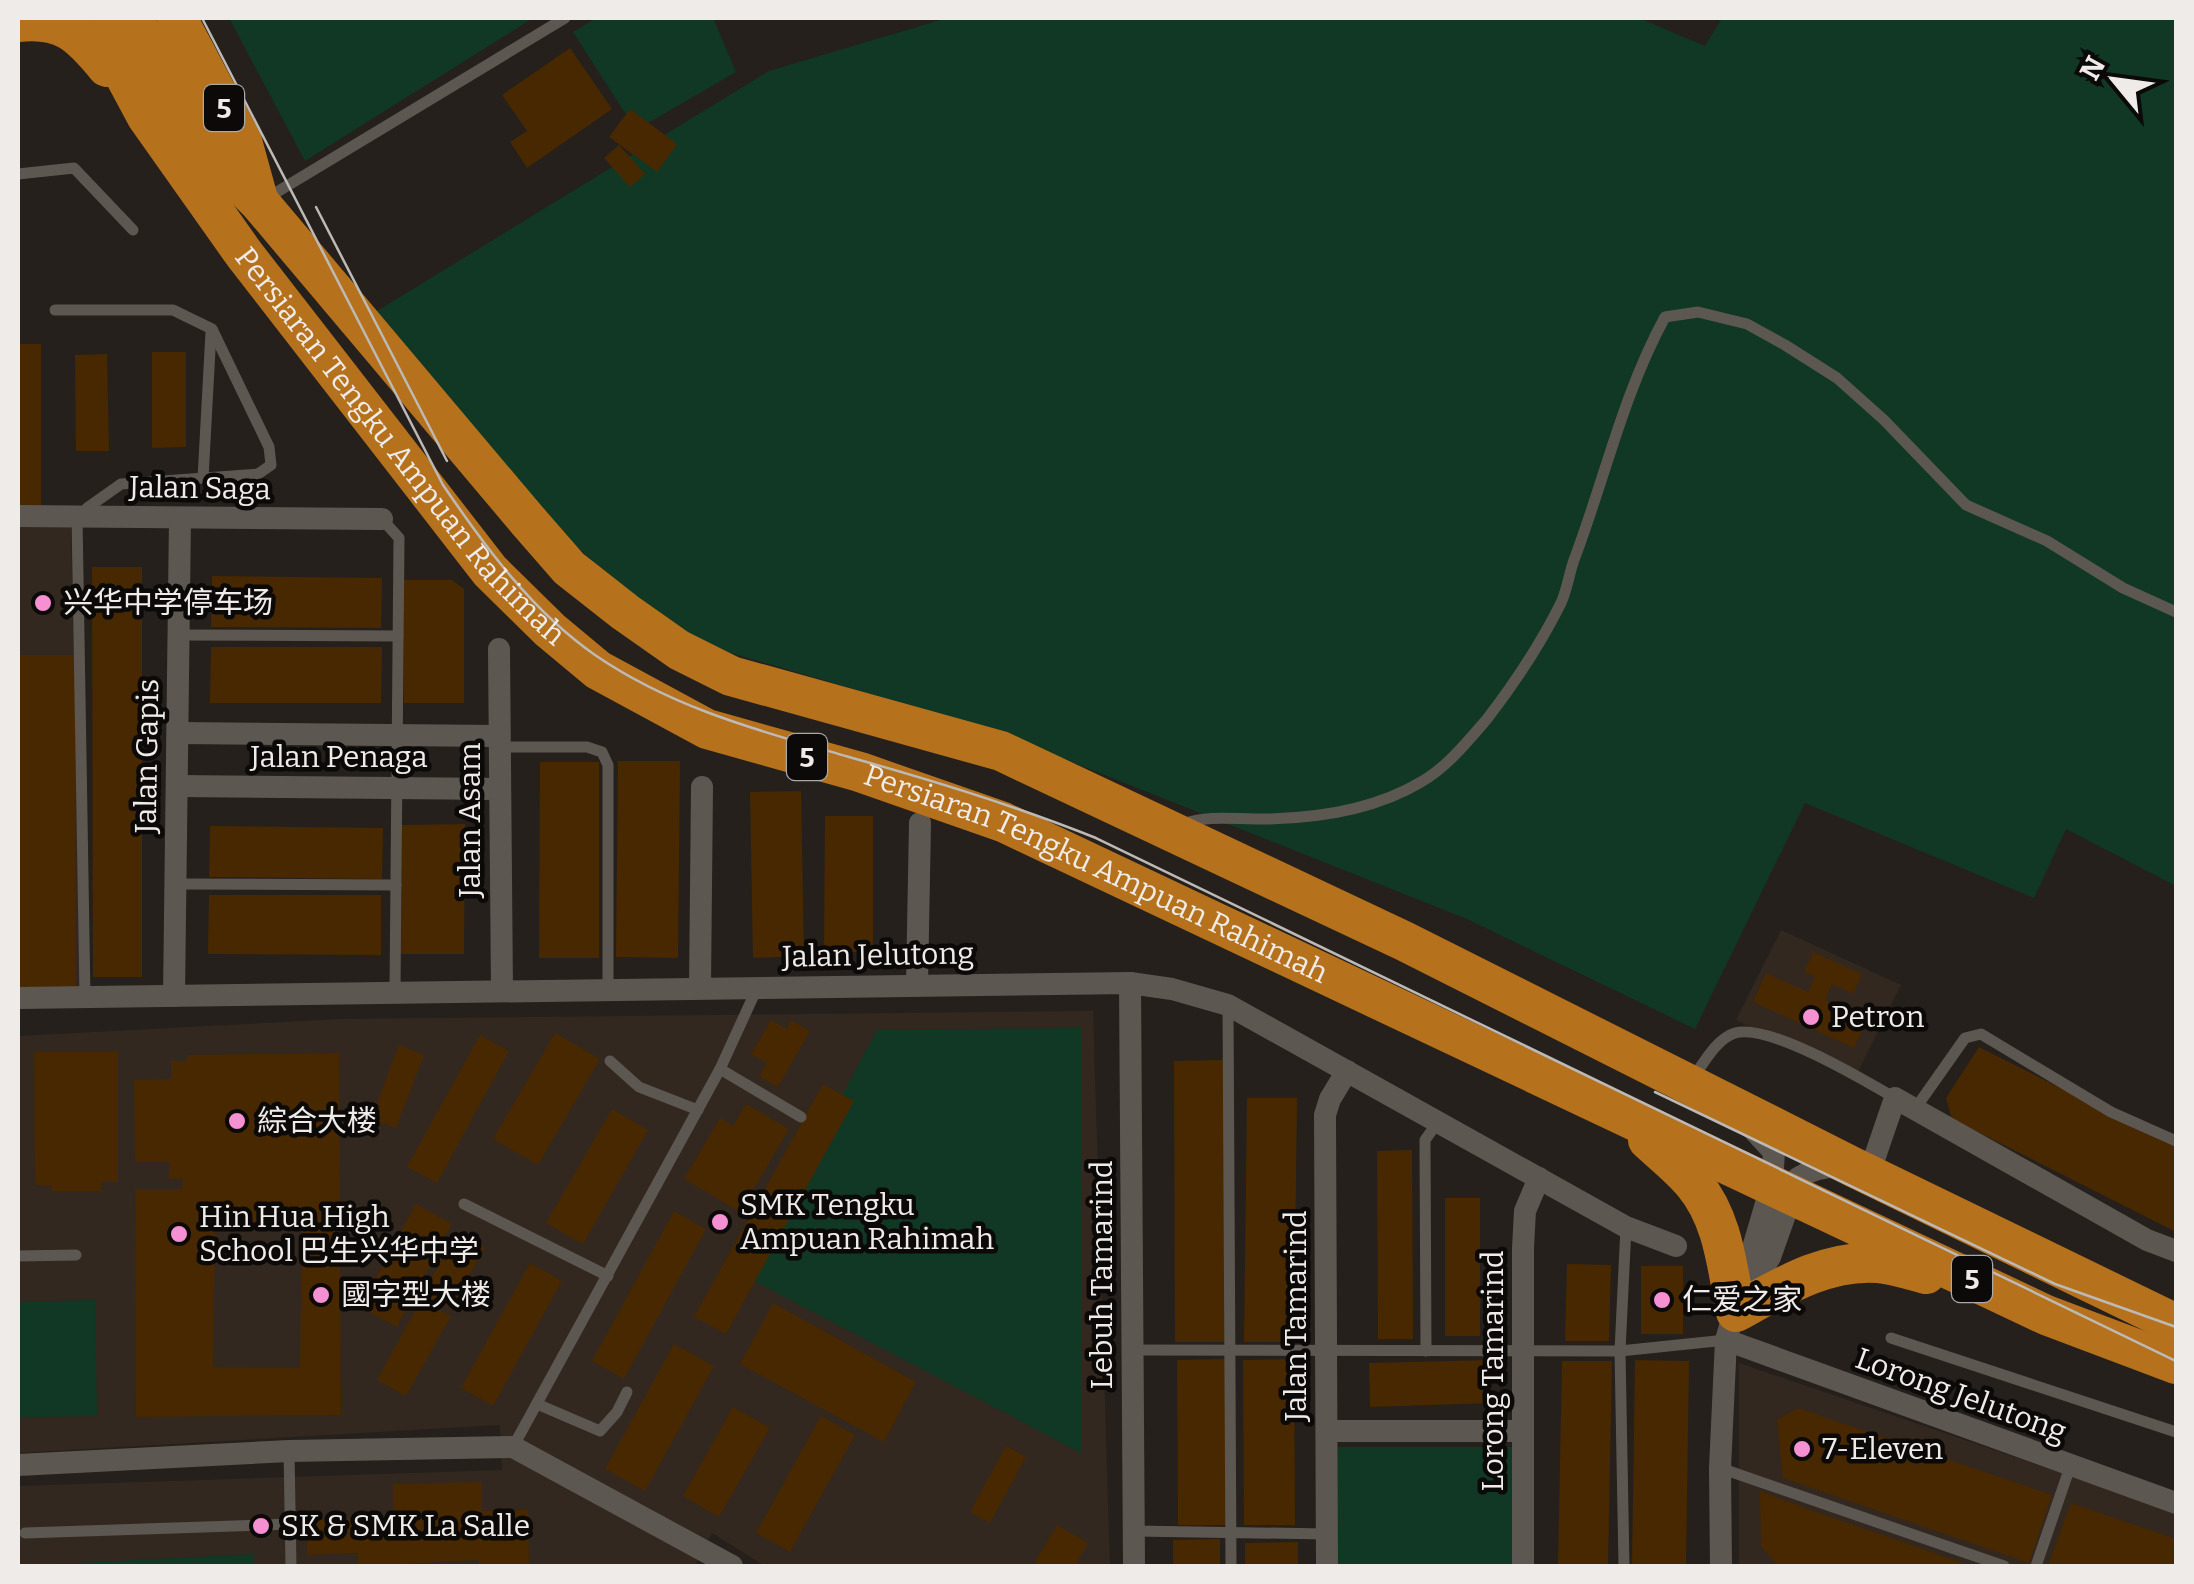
<svg xmlns="http://www.w3.org/2000/svg" width="2194" height="1584" viewBox="0 0 2194 1584" font-family="Bitter,'Noto Sans SC',serif">
<rect width="100%" height="100%" fill="#25201b"/>
<g fill="#32281f">
<polygon points="18,525 71,525 80,990 18,990"/>
<polygon points="1781,930 1901,985 1854,1080 1736,1020"/>
<polygon points="1093,1011 1110,1566 765,1566 712,1533 695,1566 18,1566 18,1486 502,1470 500,1425 18,1453 18,1036 340,1019"/>
<polygon points="1739,1363 2176,1512 2176,1566 1739,1566"/>
</g>
<g fill="#103824">
<polygon points="229,18 533,18 305,161"/>
<polygon points="596,18 713,18 736,72 636,130 573,32"/>
<polygon points="947,18 1639,18 1705,46 1722,18 2176,18 2176,886 2066,829 2034,898 1805,803 1695,1029 1467,919 1029,745 945,716 704,645 634,598 537,511 377,311 769,71"/>
<polygon points="1081,1028 1081,1453 745,1276 877,1030"/>
<polygon points="95,1300 97,1416 18,1417 18,1302"/>
<polygon points="1337,1447 1513,1447 1514,1566 1337,1566"/>
<polygon points="253,1554 253,1566 18,1566"/>
</g>
<g fill="#472801" fill-rule="evenodd">
<polygon points="570,48 612,109 527,168 510,142 527,131 502,95"/>
<polygon points="630,109 677,144 657,172 609,137"/>
<polygon points="619,145 645,174 630,187 604,158"/>
<rect x="18" y="344" width="23" height="162"/>
<polygon points="152,352 186,352 186,447 152,448"/>
<polygon points="107,354 109,451 76,451 75,355"/>
<polygon points="92,567 142,567 142,977 93,977"/>
<polygon points="212,576 382,578 381,628 211,627"/>
<polygon points="404,580 452,580 464,589 464,703 404,703"/>
<polygon points="211,647 382,647 381,703 210,703"/>
<polygon points="18,655 75,655 76,992 18,992"/>
<polygon points="618,761 680,761 678,958 616,957"/>
<polygon points="540,762 599,762 599,958 539,958"/>
<polygon points="801,791 804,956 753,958 750,792"/>
<polygon points="825,816 873,816 873,952 824,952"/>
<polygon points="465,824 464,954 401,954 402,825"/>
<polygon points="210,826 383,828 382,879 209,877"/>
<polygon points="209,895 381,895 381,955 208,954"/>
<polygon points="1813,952 1862,974 1853,994 1832,984 1825,1000 1867,1020 1854,1048 1753,1002 1766,973 1808,992 1815,976 1804,972"/>
<polygon points="771,1020 787,1029 791,1020 810,1031 778,1087 759,1076 767,1063 751,1054"/>
<polygon points="555,1033 600,1059 538,1165 493,1139"/>
<polygon points="480,1035 509,1051 437,1183 407,1167"/>
<polygon points="399,1045 424,1055 396,1128 371,1119"/>
<polygon points="1979,1047 2176,1146 2176,1232 1952,1119 1946,1098"/>
<polygon points="34,1052 118,1052 118,1182 101,1182 101,1191 52,1191 52,1186 35,1185"/>
<path d="M339,1053L341,1415L136,1417L135,1189H182L183,1179H169V1162H135L134,1080L171,1079V1061H187V1055ZM215,1223L302,1224L300,1368L213,1367Z"/>
<polygon points="1224,1060 1225,1342 1175,1342 1174,1061"/>
<polygon points="823,1084 854,1101 726,1334 694,1317"/>
<polygon points="1247,1098 1297,1098 1294,1342 1244,1342"/>
<polygon points="746,1104 789,1129 740,1212 684,1179 720,1118 733,1126"/>
<polygon points="612,1109 648,1130 583,1244 546,1223"/>
<polygon points="1412,1150 1413,1339 1378,1339 1377,1151"/>
<rect x="1445" y="1198" width="35" height="138"/>
<polygon points="416,1204 452,1224 397,1327 360,1307"/>
<polygon points="674,1211 706,1229 624,1379 592,1361"/>
<polygon points="457,1231 485,1247 451,1309 423,1294"/>
<polygon points="530,1263 562,1281 493,1406 461,1388"/>
<polygon points="1567,1264 1611,1265 1609,1341 1565,1341"/>
<rect x="1641" y="1266" width="42" height="68"/>
<polygon points="421,1300 451,1316 406,1396 377,1380"/>
<polygon points="773,1303 916,1382 884,1442 740,1364"/>
<polygon points="674,1344 714,1366 645,1491 605,1469"/>
<polygon points="1225,1359 1226,1525 1178,1525 1177,1360"/>
<polygon points="1294,1359 1295,1525 1244,1525 1243,1360"/>
<polygon points="1491,1360 1492,1403 1370,1407 1369,1363"/>
<polygon points="1635,1360 1689,1361 1686,1566 1632,1566"/>
<polygon points="1562,1361 1612,1361 1608,1566 1558,1566"/>
<polygon points="733,1407 770,1428 719,1517 683,1496"/>
<polygon points="1798,1408 2052,1495 2029,1563 1783,1478 1777,1420"/>
<polygon points="821,1416 855,1435 790,1552 756,1533"/>
<polygon points="1006,1446 1026,1457 990,1523 970,1512"/>
<polygon points="482,1482 482,1511 528,1510 529,1566 479,1566 479,1560 358,1566 358,1553 307,1555 306,1520 393,1517 393,1484"/>
<polygon points="1760,1491 1822,1514 1972,1566 1777,1565 1761,1546"/>
<polygon points="2071,1503 2176,1539 2176,1566 2048,1566"/>
<polygon points="1057,1525 1088,1543 1075,1566 1033,1566"/>
<polygon points="1220,1539 1220,1566 1173,1566 1173,1540"/>
<polygon points="1298,1542 1298,1566 1245,1566 1245,1543"/>
</g>
<g fill="none" stroke-linecap="round" stroke-linejoin="round">
<g stroke="#5d5751" stroke-width="11">
<polyline points="18,174 74,168 133,230"/>
<polyline points="267,198 565,18"/>
<polyline points="55,310 173,310 212,329 269,447 271,465 258,474 121,484 87,508 88,517"/>
<polyline points="203,478 211,332"/>
<polyline points="77,517 85,997"/>
<polyline points="382,519 399,538 395,992"/>
<polyline points="179,635 398,636"/>
<polyline points="500,747 587,747 602,752 608,765 608,989"/>
<path d="M1183,824C1209,814 1239,820 1267,819C1318,818 1376,809 1421,782C1446,768 1468,741 1487,719C1514,684 1541,643 1561,603C1567,590 1569,574 1574,560C1605,478 1623,394 1665,317L1698,312L1747,324L1785,345L1837,378L1884,420L1966,505L2047,541L2123,588L2176,612"/>
<polyline points="176,884 396,885"/>
<polyline points="1228,1006 1231,1566"/>
<polyline points="610,1061 639,1087 698,1110"/>
<polyline points="720,1069 801,1117"/>
<path d="M1692,1079C1704,1063 1716,1039 1735,1033C1769,1023 1864,1080 1895,1098"/>
<polyline points="1915,1109 1965,1038 1981,1034 2111,1112 2176,1141"/>
<polyline points="464,1204 608,1276"/>
<polyline points="18,1256 76,1255"/>
<polyline points="1891,1338 2176,1432"/>
<polyline points="1133,1350 1620,1351 1726,1340"/>
<polyline points="1426,1351 1425,1140 1438,1122"/>
<polyline points="537,1404 600,1431 617,1412 627,1392"/>
<polyline points="513,1447 720,1069 758,986"/>
<polyline points="289,1451 291,1566"/>
<polyline points="1720,1468 2004,1566"/>
<polyline points="1134,1531 1327,1534"/>
<polyline points="25,1533 291,1524"/>
<polyline points="1624,1566 1620,1351 1626,1227"/>
<polyline points="2036,1566 2070,1467"/>
</g>
<g stroke="#5d5751" stroke-width="22">
<polyline points="18,516 382,519"/>
<polyline points="499,649 502,991"/>
<polyline points="178,733 499,736"/>
<polyline points="177,786 500,789"/>
<polyline points="917,983 920,823"/>
<polyline points="1130,983 1134,1566"/>
<polyline points="700,987 702,787"/>
<polyline points="174,996 180,518"/>
<polyline points="18,998 1130,983 1172,989 1228,1005 1626,1227 1676,1246"/>
<polyline points="1869,1174 1895,1098 2147,1240 2176,1251"/>
<path d="M1751,1288L1770,1257L1798,1178C1812,1169 1826,1166 1843,1167"/>
<polyline points="1726,1340 2176,1503"/>
<polyline points="1327,1431 1523,1431"/>
<polyline points="18,1465 289,1451 513,1447 732,1566"/>
<polyline points="1327,1566 1325,1115 1330,1099 1347,1071"/>
<polyline points="1523,1566 1523,1248 1525,1211 1539,1178"/>
<polyline points="1721,1566 1720,1468 1726,1340 1772,1183 1774,1152 1750,1126"/>
</g>
<g stroke="#b5711c" stroke-width="40">
<path id="s1" d="M94,18L147,117L244,254L490,571L550,630L598,670L707,729L860,772L1003,822L2046,1315L2176,1364"/>
<polyline points="133,18 191,123 222,165 259,202 528,521 569,568 625,612 679,650 731,676 1001,751 1404,941 1853,1167 2176,1324"/>
<polyline points="177,18 242,141 258,199"/>
<path d="M18,22C63,17 80,34 107,67"/>
<path d="M1648,1140C1663,1154 1681,1168 1694,1184C1724,1220 1727,1268 1736,1312C1780,1288 1826,1259 1878,1263C1894,1264 1910,1270 1926,1274"/>
</g>
<g stroke="#bdb9b6" stroke-width="2.5">
<path d="M202,18L443,485C486,548 532,611 595,655C672,708 760,731 849,757C934,781 1013,805 1096,838L2176,1361"/>
<polyline points="316,207 447,461"/>
<polyline points="1655,1092 2055,1284 2176,1327"/>
</g>
</g>
<g fill="#f591d2" stroke="#0c0a08" stroke-width="4">
<circle cx="43" cy="603" r="10"/>
<circle cx="1811" cy="1017" r="10"/>
<circle cx="237" cy="1121" r="10"/>
<circle cx="720" cy="1222" r="10"/>
<circle cx="179" cy="1234" r="10"/>
<circle cx="321" cy="1295" r="10"/>
<circle cx="1662" cy="1300" r="10"/>
<circle cx="1802" cy="1449" r="10"/>
<circle cx="261" cy="1526" r="10"/>
</g>
<g text-anchor="middle" dominant-baseline="central" stroke-width="9" stroke-linejoin="round" paint-order="stroke">
<g fill="#0c0a08" stroke="#aba8a5" stroke-width="2.5">
<rect x="204" y="85" width="40" height="46" rx="8"/>
<rect x="787" y="734" width="40" height="46" rx="8"/>
<rect x="1952" y="1256" width="40" height="46" rx="8"/>
</g>
<g font-size="28" font-weight="bold" fill="#efebe8">
<text x="224" y="108">5</text>
<text x="807" y="757">5</text>
<text x="1972" y="1279">5</text>
</g>
<g font-size="30" fill="#efebe8" stroke="#0c0a08">
<text stroke="none"><textPath href="#s1" startOffset="528">Persiaran Tengku Ampuan Rahimah</textPath></text>
<text transform="translate(200 488) rotate(1)">Jalan Saga</text>
<text transform="translate(147 756) rotate(-89)">Jalan Gapis</text>
<text x="339" y="757">Jalan Penaga</text>
<text transform="translate(470 820) rotate(-90)">Jalan Asam</text>
<text stroke="none"><textPath href="#s1" startOffset="1368">Persiaran Tengku Ampuan Rahimah</textPath></text>
<text transform="translate(878 955) rotate(-1)">Jalan Jelutong</text>
<text transform="translate(1102 1275) rotate(-90)">Lebuh Tamarind</text>
<text transform="translate(1296 1316) rotate(-90)">Jalan Tamarind</text>
<text transform="translate(1493 1371) rotate(-90)">Lorong Tamarind</text>
<text transform="translate(1961 1395) rotate(20)">Lorong Jelutong</text>
</g>
<g font-size="30" fill="#efebe8" stroke="#0c0a08" text-anchor="start">
<text x="63" y="603">兴华中学停车场</text>
<text x="1831" y="1017">Petron</text>
<text x="257" y="1121">綜合大楼</text>
<text x="740" y="1205">SMK Tengku<tspan x="740" dy="34">Ampuan Rahimah</tspan></text>
<text x="199" y="1217">Hin Hua High<tspan x="199" dy="34">School 巴生兴华中学</tspan></text>
<text x="341" y="1295">國字型大楼</text>
<text x="1682" y="1300">仁爱之家</text>
<text x="1822" y="1449">7-Eleven</text>
<text x="281" y="1526">SK &amp; SMK La Salle</text>
</g>
</g>
<rect width="2194" height="1584" fill="none" stroke="#efebe8" stroke-width="40"/>
<g transform="translate(2114 80) rotate(299)" stroke="#0c0a08" stroke-width="8" paint-order="stroke">
<path d="M0-8L18 38L0 25L-18 38Z" fill="#efebe8"/>
<text y="-15" font-size="28" font-weight="bold" text-anchor="middle" fill="#efebe8">N</text>
</g>
</svg>
